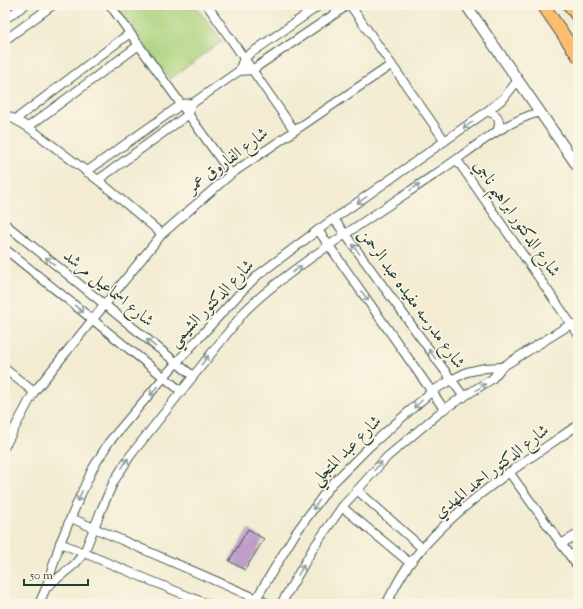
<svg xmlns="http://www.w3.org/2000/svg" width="583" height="609" viewBox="0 0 583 609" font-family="'Sorts Mill Goudy',Amiri,serif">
<rect width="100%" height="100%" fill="#fcf5e5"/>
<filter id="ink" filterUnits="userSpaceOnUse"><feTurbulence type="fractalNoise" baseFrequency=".025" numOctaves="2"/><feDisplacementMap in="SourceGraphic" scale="8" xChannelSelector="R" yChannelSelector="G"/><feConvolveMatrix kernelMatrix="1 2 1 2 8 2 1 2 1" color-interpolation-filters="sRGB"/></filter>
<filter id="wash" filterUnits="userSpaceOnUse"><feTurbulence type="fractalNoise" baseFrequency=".012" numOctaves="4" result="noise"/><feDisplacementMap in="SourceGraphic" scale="16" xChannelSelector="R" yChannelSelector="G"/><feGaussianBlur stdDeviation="0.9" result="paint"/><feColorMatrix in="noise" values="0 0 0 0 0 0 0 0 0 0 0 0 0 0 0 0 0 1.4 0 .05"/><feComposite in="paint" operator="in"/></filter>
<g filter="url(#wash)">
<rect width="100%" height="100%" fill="#f3ecd3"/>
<polygon fill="#aad27d" stroke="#648858" points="115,5 195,5 222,41 170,79"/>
<g id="blocks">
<polygon fill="#be9ec6" points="248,529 264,539 245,570 229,561"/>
</g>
</g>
<g filter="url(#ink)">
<use href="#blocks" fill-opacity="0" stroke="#3f574c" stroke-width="1"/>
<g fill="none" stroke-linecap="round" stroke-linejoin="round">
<defs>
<g id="minor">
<polyline points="110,5 231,174"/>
<polyline points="207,5 294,130"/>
<polyline points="350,5 445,141"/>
<polyline points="5,19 25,5"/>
<polyline points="5,40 53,5"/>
<polyline points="239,71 244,58 320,5"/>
<path d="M486,112C497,112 502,121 497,131"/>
<polyline points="5,114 28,127 98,180 162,234"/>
<polyline points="16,119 130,33"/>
<polyline points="28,127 139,45"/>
<polyline points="457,160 578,334"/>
<polyline points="86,172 182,104 193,103 239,71 252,70 348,5"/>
<polyline points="98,180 189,114 190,109"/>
<polyline points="334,219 464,397"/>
<polyline points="5,224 193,376"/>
<polyline points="318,230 444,409"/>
<polyline points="5,249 181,391"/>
<polyline points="5,369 34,392"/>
<polyline points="5,446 34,392 162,234 231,174 391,65"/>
<polyline points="509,472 578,567"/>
<polyline points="357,490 422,548"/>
<polyline points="342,507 410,563"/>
<polyline points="71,518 269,604"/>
<polyline points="60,543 207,604"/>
<polyline points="561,544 578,534"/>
<polyline points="570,556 578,551"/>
<path d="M47,587L75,564L84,553L102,508L114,481L130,456L245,311C264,292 286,276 308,260C349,231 392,203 434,175C468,153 500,123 540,112"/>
<polyline points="39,604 46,588 60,543 81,494 93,468 109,442 176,363 241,292 258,275 318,230 486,112 504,98 518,80"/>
<polyline points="253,604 295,534 330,486 370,446 431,392 451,380 467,372 485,368 502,367"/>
<polyline points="281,604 314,547 342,507 387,457 444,409 492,379 502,367 571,324"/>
<path d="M386,604C394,590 401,574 411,562C453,507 521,464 578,425"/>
</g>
<polyline id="tertiary" points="466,5 578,167"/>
<g id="primary">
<polyline points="543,5 578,56"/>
<polyline points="569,5 578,17"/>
</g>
</defs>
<use href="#minor" stroke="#3f574c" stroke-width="10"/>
<use href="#tertiary" stroke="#3f574c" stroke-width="12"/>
<use href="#primary" stroke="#3f574c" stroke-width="14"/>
<use href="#minor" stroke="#fff" stroke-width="8"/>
<use href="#tertiary" stroke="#fff" stroke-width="10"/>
<use href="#primary" stroke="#fcbd6f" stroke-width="12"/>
</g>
<defs><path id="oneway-shaft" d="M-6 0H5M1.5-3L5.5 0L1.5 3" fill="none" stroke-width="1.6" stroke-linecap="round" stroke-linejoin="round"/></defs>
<g stroke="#8f9e9a">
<use href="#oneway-shaft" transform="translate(468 125) rotate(145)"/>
<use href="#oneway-shaft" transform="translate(415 187) rotate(-34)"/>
<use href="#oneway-shaft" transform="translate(362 200) rotate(145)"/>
<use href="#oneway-shaft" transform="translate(356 249) rotate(-126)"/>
<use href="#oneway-shaft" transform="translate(50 261) rotate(-141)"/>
<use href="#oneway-shaft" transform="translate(297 269) rotate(-36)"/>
<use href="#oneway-shaft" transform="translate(365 296) rotate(55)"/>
<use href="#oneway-shaft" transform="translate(79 309) rotate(39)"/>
<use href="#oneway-shaft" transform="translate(151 343) rotate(-141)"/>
<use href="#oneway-shaft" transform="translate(432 354) rotate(-126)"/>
<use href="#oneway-shaft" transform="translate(205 360) rotate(-51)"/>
<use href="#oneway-shaft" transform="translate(481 387) rotate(-34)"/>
<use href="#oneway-shaft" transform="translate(154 391) rotate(131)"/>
<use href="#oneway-shaft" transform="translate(418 404) rotate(138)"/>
<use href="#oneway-shaft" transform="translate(125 463) rotate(-58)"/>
<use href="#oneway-shaft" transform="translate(378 466) rotate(-48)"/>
<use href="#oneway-shaft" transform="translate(80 496) rotate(113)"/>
<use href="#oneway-shaft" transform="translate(316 505) rotate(126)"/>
<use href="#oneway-shaft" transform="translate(301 570) rotate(-60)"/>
</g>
</g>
<g text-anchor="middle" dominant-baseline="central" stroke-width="3.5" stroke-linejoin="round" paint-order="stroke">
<g font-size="17" fill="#1f3d34" stroke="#fcf5e5">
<text transform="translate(228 161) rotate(-37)">شارع الفاروق عمر</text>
<text transform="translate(516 219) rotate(55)">شارع الدكتور ابراهيم ناجي</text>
<text transform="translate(108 289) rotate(39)">شارع اسماعيل مرشد</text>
<text transform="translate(411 299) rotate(54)">شارع مدرسه مفيده عبد الرحمن</text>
<text transform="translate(212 304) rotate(-46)">شارع الدكتور الشيمي</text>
<text transform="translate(347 451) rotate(-45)">شارع عبد المتجلي</text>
<text transform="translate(492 472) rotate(-38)">شارع الدكتور احمد المهدي</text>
</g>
</g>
<rect width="583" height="609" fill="none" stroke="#fcf5e5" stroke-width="20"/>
<path d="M24 579v6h64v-6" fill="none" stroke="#1f3d34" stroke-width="2"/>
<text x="30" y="579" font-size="12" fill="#1f3d34" stroke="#fcf5e5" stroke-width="3" paint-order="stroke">50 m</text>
</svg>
